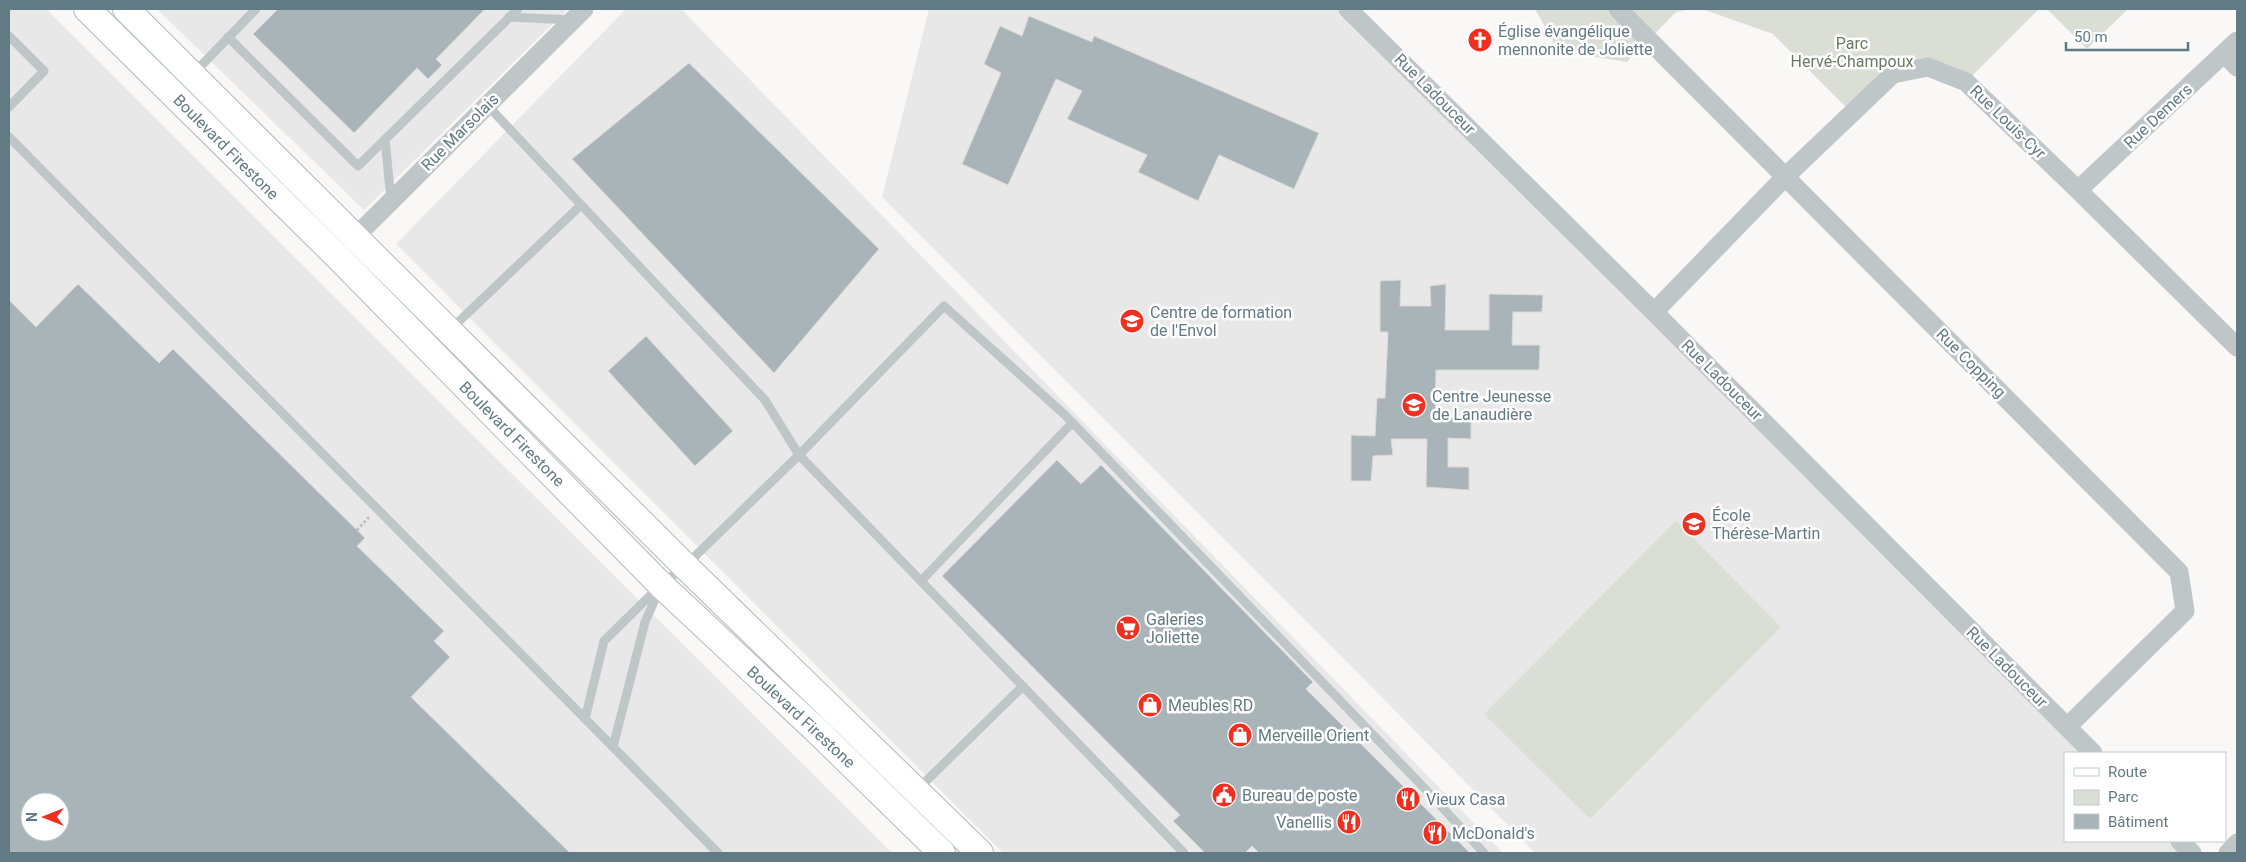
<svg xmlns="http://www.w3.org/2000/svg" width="2246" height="862" viewBox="0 0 2246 862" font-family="Roboto,sans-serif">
<rect width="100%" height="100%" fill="#f9f8f6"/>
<g fill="#e7e8e7" fill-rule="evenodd">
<path d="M9,9H46L892,853H9ZM30,802H60V832H30Z"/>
<polygon points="157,9 568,9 364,210"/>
<polygon points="626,9 681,9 1503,853 1003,853 396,244"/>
<polygon points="929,9 1337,9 2083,753 2065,753 2065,841 2170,841 2183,853 1535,853 1367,682 882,197"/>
</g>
<g fill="#daded5">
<polygon points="1535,9 1692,9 1676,12 1627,62 1559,51"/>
<polygon points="1702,9 2039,9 1966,82 1928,67 1893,74 1852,113 1773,34"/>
<polygon points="2047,9 2128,9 2087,49"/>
<polygon points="1676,521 1781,627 1590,819 1484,714"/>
</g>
<g fill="#a8b4b8" stroke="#dbdad8" fill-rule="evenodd">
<polygon points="278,9 485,9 436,59 442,65 428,79 417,68 354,133 253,34"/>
<polygon points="1029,16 1092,42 1094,36 1319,133 1294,189 1219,155 1198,201 1138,172 1147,155 1067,119 1082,91 1056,79 1008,185 962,164 1001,73 984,64 1000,26 1022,36"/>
<polygon points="689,63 879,249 774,373 572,159"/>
<polygon points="1401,280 1400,306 1431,306 1430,286 1446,284 1445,330 1489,330 1489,294 1543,295 1542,312 1513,312 1512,345 1540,345 1539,370 1436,370 1435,418 1471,418 1471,439 1448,438 1448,467 1469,467 1469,490 1426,487 1427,439 1391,439 1393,455 1373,456 1371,481 1351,481 1351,435 1375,436 1377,398 1385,398 1388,332 1380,332 1380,281"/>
<path d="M78,284L159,363L173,349L365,538L357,546L444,631L434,641L450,657L411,697L570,853H9V300L36,327ZM30,802H60V832H30Z"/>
<polygon points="646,336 733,431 695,466 608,371"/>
<polygon points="1057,460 1081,484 1101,465 1313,682 1306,689 1470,853 1259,853 1252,846 1245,853 1205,853 1173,821 1180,815 942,576"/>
</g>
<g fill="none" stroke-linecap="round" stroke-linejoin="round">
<defs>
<g id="secondary">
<polyline points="87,9 337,256 661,585 816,730 942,853"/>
<polyline points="126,9 685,566 980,853"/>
</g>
</defs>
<use href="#secondary" stroke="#b1babd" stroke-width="28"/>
<polyline stroke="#bbc0c2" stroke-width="3" stroke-dasharray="2.5 2.5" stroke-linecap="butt" points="357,530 370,516"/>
<g stroke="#bfc6c8" stroke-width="9">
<polyline points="509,17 572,20"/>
<polyline points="9,36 44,71 9,107"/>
<polyline points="228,37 358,166 518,9"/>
<polyline points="194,73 256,9"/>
<polyline points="487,105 765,400 799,455 1184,853"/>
<polyline points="9,137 718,853"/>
<polyline points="385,139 391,200"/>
<polyline points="451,329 581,205"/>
<polyline points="921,581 1072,423"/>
<polyline points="585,719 604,641 661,585 685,566 799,455 944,306 1065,415 1430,794 1484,853"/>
<polyline points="613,747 645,622 659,590"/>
<polyline points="918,789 1023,686"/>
</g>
<g stroke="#bfc6c8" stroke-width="19">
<polyline points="1348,9 1654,312 2093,753"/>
<polyline points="1618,9 2179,572 2185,611 2067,727"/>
<polyline points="2225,54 2237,67"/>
<polyline points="2078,190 2237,41"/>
<polyline points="346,246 584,9"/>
<polyline points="1654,312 1785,177 1893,74 1928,67 1966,82 2078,190 2237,347"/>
<polyline points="2180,841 2192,853"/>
<polyline points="2228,853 2237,843"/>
</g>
<use href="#secondary" stroke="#fff" stroke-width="26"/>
</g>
<defs>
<symbol id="church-disc" viewBox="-11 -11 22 22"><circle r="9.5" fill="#ef3020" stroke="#fff"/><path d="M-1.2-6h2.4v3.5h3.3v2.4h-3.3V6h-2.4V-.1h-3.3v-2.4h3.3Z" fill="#fff"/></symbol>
<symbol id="school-disc" viewBox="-11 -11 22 22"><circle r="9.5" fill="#ef3020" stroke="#fff"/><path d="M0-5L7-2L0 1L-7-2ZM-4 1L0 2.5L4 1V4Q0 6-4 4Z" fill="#fff"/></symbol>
<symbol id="supermarket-disc" viewBox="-11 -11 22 22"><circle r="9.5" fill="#ef3020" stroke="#fff"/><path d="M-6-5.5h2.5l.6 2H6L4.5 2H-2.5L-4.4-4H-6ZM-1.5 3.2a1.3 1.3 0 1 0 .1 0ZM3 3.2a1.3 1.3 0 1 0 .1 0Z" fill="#fff"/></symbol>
<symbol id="shop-disc" viewBox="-11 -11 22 22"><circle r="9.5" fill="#ef3020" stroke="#fff"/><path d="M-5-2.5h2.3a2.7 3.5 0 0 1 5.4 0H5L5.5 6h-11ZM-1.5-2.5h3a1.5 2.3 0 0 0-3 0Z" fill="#fff"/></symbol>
<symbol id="civic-disc" viewBox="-11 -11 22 22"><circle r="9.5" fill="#ef3020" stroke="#fff"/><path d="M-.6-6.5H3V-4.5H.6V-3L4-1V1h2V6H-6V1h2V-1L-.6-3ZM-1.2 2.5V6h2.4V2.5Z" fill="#fff"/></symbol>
<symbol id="restaurant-disc" viewBox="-11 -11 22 22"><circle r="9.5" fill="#ef3020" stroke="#fff"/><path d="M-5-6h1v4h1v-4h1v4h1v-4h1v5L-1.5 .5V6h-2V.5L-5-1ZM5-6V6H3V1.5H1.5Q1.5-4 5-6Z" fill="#fff"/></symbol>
</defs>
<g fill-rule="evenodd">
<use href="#church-disc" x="1466" y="26" width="28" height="28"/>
<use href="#school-disc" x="1118" y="307" width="28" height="28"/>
<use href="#school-disc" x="1400" y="391" width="28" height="28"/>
<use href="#school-disc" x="1680" y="510" width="28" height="28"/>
<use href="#supermarket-disc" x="1114" y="614" width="28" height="28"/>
<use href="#shop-disc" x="1136" y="691" width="28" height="28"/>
<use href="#shop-disc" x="1226" y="721" width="28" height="28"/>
<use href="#civic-disc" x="1210" y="781" width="28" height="28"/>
<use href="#restaurant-disc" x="1394" y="785" width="28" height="28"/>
<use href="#restaurant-disc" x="1335" y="808" width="28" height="28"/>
<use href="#restaurant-disc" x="1421" y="819" width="28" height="28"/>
</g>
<g text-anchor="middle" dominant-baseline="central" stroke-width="5" stroke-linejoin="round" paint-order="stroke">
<g font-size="16" fill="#627a83" stroke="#fff" text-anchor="start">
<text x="1498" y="31">Église évangélique<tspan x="1498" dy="18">mennonite de Joliette</tspan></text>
<text x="1150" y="312">Centre de formation<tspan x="1150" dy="18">de l'Envol</tspan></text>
<text x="1432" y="396">Centre Jeunesse<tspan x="1432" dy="18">de Lanaudière</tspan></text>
<text x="1712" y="515">École<tspan x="1712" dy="18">Thérèse-Martin</tspan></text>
<text x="1146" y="619">Galeries<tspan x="1146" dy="18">Joliette</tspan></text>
<text x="1168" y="705">Meubles RD</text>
<text x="1258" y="735">Merveille Orient</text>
<text x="1242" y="795">Bureau de poste</text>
<text x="1426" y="799">Vieux Casa</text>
<text x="1332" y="822" text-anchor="end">Vanellis</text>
<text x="1452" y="833">McDonald's</text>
</g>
<g font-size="16" fill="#6a7a61" stroke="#fff">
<text x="1852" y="43">Parc<tspan x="1852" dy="18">Hervé-Champoux</tspan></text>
</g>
<g font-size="16" fill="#627a83" stroke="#fff">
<text transform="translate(1435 94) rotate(45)">Rue Ladouceur</text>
<text transform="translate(2158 116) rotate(-43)">Rue Demers</text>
<text transform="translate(2008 122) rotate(44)">Rue Louis-Cyr</text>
<text transform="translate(460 132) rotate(-45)">Rue Marsolais</text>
<text transform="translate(226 147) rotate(45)">Boulevard Firestone</text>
<text transform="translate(1971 363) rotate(45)">Rue Copping</text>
<text transform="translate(1722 380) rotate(45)">Rue Ladouceur</text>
<text transform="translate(512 434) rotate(45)">Boulevard Firestone</text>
<text transform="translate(2007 667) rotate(45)">Rue Ladouceur</text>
<text transform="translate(801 717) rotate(43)">Boulevard Firestone</text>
</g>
</g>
<rect width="2246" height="862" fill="none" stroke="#627a83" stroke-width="20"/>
<rect x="2064" y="752" width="162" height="90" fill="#ffffff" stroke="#c0cacd"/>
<rect x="2074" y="768" width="25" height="8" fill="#ffffff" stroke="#c0cacd"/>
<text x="2108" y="777" font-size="15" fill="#627a83">Route</text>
<rect x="2074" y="790" width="25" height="15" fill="#daded5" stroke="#c0cacd"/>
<text x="2108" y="802" font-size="15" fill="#627a83">Parc</text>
<rect x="2074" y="814" width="25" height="15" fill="#a8b4b8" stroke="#c0cacd"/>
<text x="2108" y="827" font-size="15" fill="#627a83">Bâtiment</text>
<g transform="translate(45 817) rotate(270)"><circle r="24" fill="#ffffff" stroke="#c0cacd"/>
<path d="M0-4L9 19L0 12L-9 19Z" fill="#ef3020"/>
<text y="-8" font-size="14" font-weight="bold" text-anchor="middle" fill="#627a83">N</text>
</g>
<path d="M2066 42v8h122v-8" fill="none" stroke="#627a83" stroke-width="2.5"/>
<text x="2074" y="42" font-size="15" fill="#627a83" stroke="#ffffff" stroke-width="4" paint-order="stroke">50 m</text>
</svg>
